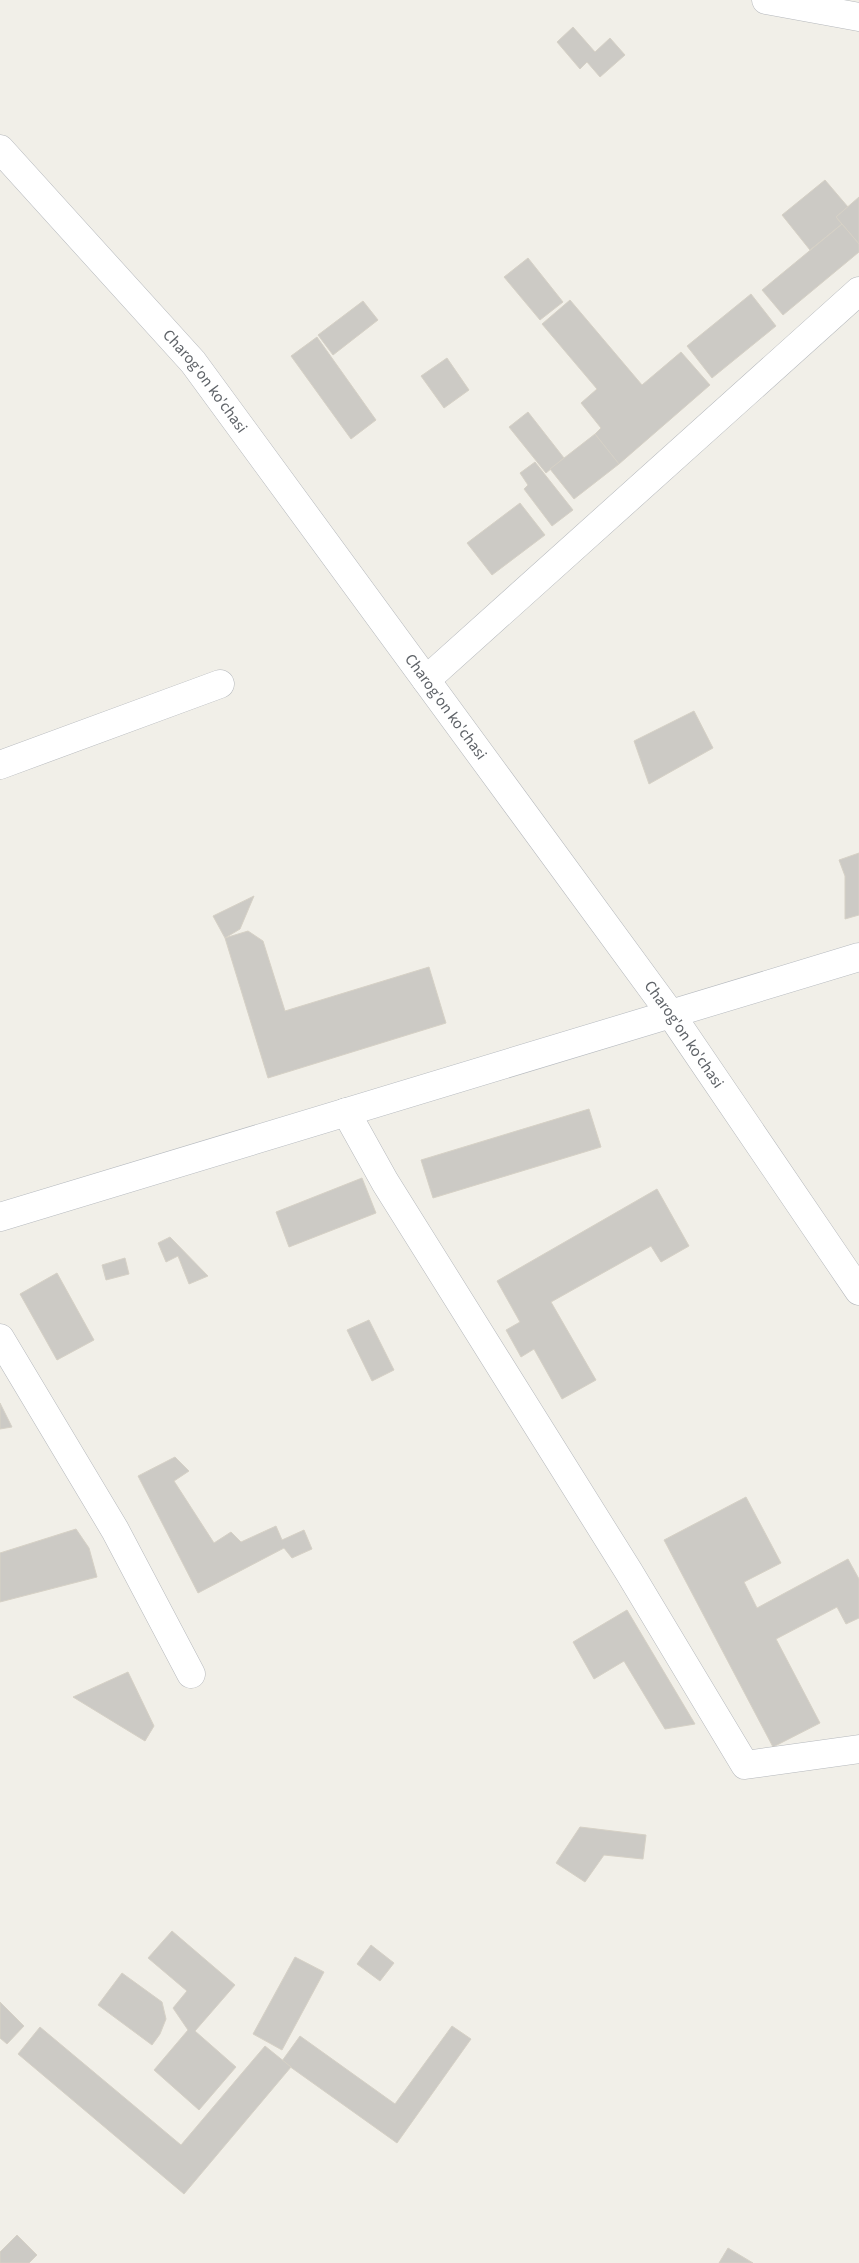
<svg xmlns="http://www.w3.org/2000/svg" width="859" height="2263" viewBox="0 0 859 2263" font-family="'Source Sans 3',sans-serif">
<rect width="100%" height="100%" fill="#f1efe8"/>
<g fill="#cccac5" stroke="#d6d1c6">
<polygon points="573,27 595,52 610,38 625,55 600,77 587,62 580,69 557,42"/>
<polygon points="825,180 848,207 836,217 842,224 810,250 782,215"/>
<polygon points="859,197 859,244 836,217"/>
<polygon points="842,224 859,244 859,252 783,315 762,290"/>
<polygon points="528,258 563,302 540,320 504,277"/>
<polygon points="751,294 776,326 712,378 687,346"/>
<polygon points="570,300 642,385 681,352 710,385 619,464 595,434 601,428 581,403 597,389 542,324"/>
<polygon points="363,301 378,320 333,355 318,335"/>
<polygon points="317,337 376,420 351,439 291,356"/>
<polygon points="447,358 469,390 444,408 421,376"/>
<polygon points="528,412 564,458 546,473 509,427"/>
<polygon points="595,434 619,464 574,499 550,469"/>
<polygon points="535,462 573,510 552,526 524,489 528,485 520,473"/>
<polygon points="520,503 545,535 492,575 467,543"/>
<polygon points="694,711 713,748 649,784 634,741"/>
<polygon points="859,853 859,915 845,919 845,876 839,860"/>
<polygon points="254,896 240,929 225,938 213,916"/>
<polygon points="248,931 263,941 285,1011 429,967 446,1023 268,1078 225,938"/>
<polygon points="589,1109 601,1147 433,1198 421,1160"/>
<polygon points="362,1178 376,1213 289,1247 276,1212"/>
<polygon points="657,1189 689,1246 661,1262 651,1246 551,1302 596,1380 562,1399 534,1349 521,1357 506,1330 520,1322 497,1281"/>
<polygon points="170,1237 208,1276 189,1284 178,1256 166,1262 158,1243"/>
<polygon points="125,1258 129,1274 106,1280 102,1265"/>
<polygon points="57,1273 94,1340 57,1360 20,1294"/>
<polygon points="369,1320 394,1370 372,1381 347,1330"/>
<polygon points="0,1403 12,1427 0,1429"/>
<polygon points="175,1457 189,1471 174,1481 214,1543 231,1532 241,1542 276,1526 282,1540 304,1530 312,1549 292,1558 284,1548 198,1593 138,1476"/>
<polygon points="746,1497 781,1563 744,1582 757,1608 848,1559 859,1579 859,1618 846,1624 837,1607 776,1639 820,1723 773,1747 664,1540"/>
<polygon points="76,1529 89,1548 97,1577 0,1602 0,1553"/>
<polygon points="627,1610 695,1724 665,1729 624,1661 594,1679 573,1642"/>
<polygon points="128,1672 154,1726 145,1741 73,1697"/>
<polygon points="580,1827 646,1835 643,1859 604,1855 585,1882 556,1863"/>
<polygon points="172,1931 235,1985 195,2031 236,2067 199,2110 154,2070 188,2030 173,2008 187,1991 148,1958"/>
<polygon points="371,1945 394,1963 380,1981 357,1964"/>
<polygon points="295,1957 324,1972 282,2050 253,2034"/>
<polygon points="122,1973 162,2002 166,2019 160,2034 152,2045 98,2005"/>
<polygon points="0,2002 24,2026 7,2044 0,2038"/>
<polygon points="452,2026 471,2039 397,2143 282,2061 300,2036 395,2104"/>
<polygon points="40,2027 181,2145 265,2046 291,2067 184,2194 18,2054"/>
<polygon points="17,2235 37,2255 29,2263 0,2263 0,2252"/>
<polygon points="728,2248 753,2263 719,2263"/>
</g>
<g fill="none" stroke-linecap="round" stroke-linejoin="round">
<defs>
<g id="minor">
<polyline points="766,0 859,17"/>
<path id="s1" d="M0,149L193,362L670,1013L859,1291"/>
<polyline points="426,680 859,291"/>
<polyline points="0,765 220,684"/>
<polyline points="346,1112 385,1182 629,1572 745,1765 859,1749"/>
<polyline points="0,1338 115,1530 191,1674"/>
</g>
<polyline id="secondary" points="0,1217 859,957"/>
</defs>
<use href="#minor" stroke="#b5b8bc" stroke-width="29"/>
<use href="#secondary" stroke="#b6babf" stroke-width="29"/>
<use href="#minor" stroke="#fff" stroke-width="28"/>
<use href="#secondary" stroke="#fff" stroke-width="28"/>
</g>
<g text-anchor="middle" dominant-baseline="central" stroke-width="4.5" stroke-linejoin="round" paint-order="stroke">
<g font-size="16" fill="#5f6368" stroke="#fff">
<text stroke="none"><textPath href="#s1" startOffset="310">Charog'on ko'chasi</textPath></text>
<text stroke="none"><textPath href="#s1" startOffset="715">Charog'on ko'chasi</textPath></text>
<text stroke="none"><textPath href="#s1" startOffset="1120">Charog'on ko'chasi</textPath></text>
</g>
</g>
</svg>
